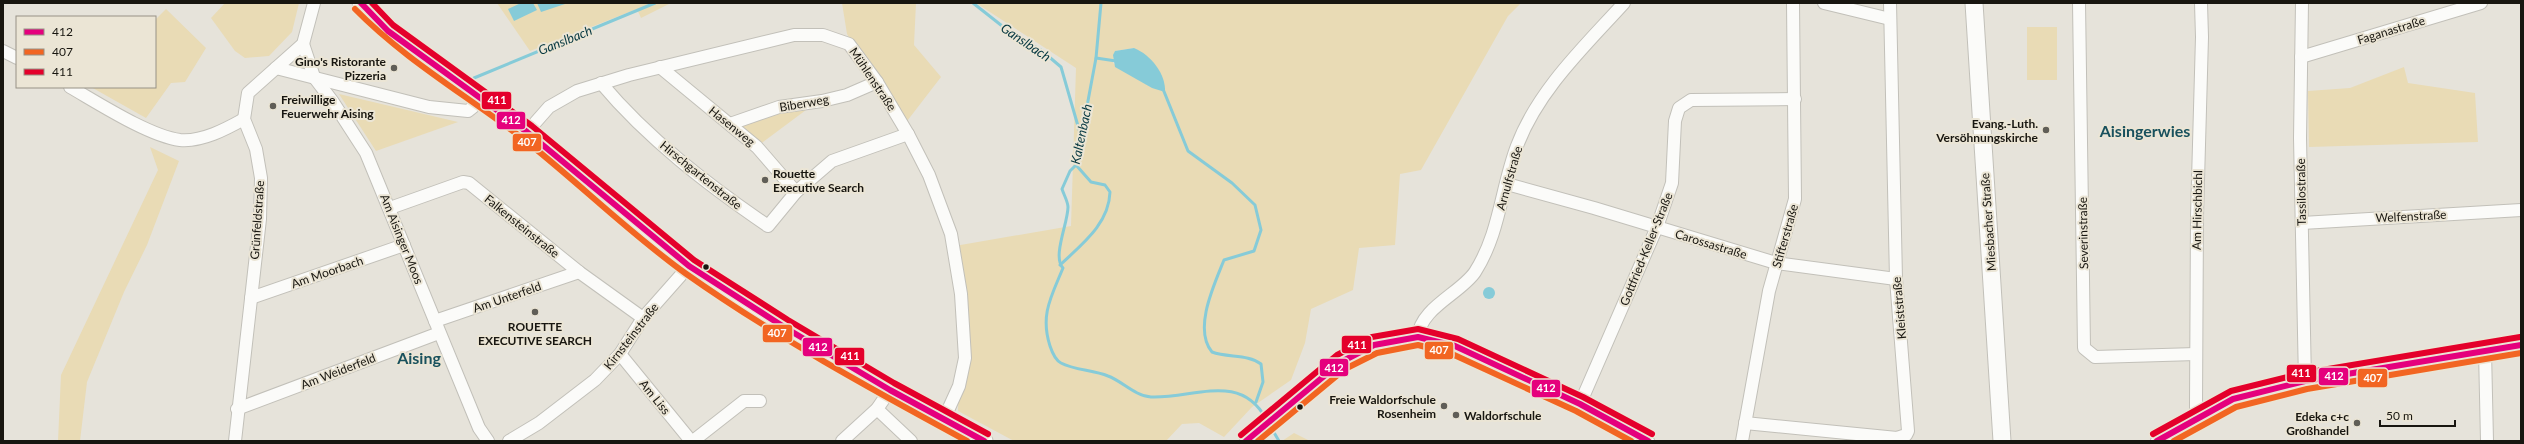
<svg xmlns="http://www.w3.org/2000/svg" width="2524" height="444" viewBox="0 0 2524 444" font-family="Lato,sans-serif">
<rect width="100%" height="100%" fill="#e6e3da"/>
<g fill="#e9dbb5" fill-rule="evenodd">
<polygon points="225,3 299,3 292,32 269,56 245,58 235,51 211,18"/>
<polygon points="497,3 671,3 641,18 637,9 530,51"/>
<polygon points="842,3 916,3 914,45 941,77 904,125 847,34"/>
<path d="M976,3H1521L1508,16L1421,170L1400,174L1395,245L1359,248L1353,290L1311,309L1305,343L1291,380L1252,407L1224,437L1199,423L1182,424L1166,441H1014L958,411L960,342L949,247L1071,226L1076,68ZM1134,48L1152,88L1113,63L1115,51Z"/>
<polygon points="166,9 206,48 185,82 171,83 146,118 91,87 155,87 155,20"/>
<rect x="2027" y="27" width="30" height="53"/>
<polygon points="2404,67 2408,83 2475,93 2478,142 2309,147 2308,91 2350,88"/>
<polygon points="339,94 458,122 376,151"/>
<polygon points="806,110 759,145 741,125 785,112"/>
<polygon points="150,147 179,161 147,245 124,292 87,382 80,441 58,441 61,375 158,170"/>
<polygon points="1294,433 1310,441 1282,441"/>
</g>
<g fill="#86cbd8">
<polygon points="521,3 533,3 537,10 514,21 508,9"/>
<polygon points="537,3 568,3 541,12"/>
<path d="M1134,48C1151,55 1166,74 1165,92L1152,88L1115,67L1113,55L1115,51Z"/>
<circle cx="1489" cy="293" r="6"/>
</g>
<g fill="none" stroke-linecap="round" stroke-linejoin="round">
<g stroke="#86cbd8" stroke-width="3">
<polyline points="973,3 1011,33 1041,50 1061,67 1080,133"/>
<path d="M1101,3L1096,58L1076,165L1070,171L1062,189C1064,195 1068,202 1068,207C1068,223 1052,257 1063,268C1051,297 1040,315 1050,346C1052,352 1055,360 1061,363C1074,370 1093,370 1108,376C1122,381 1135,396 1151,397C1193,399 1240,371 1266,419"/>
<polyline points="1096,58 1116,61"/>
<polyline points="474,78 655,3"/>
<path d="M1163,89L1188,151L1232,183L1255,205L1261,230L1254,251L1224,260C1214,285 1193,329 1212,352C1228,358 1248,354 1261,364L1263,382L1256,402"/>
<path d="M1060,265C1082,244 1109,224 1110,192L1105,185L1091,182L1076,165"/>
<polyline points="1269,424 1279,441"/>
</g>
<defs>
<g id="street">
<polyline points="1824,3 1890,19"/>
<polyline points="2079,3 2084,348 2095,357 2196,354"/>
<polyline points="2302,3 2300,138 2305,381"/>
<polyline points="303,44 314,77 333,102 366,153 479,428 488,441"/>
<polyline points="3,51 17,58"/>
<polyline points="2301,57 2481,3"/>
<polyline points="660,67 757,147 796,192"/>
<polyline points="276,68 429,107 468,111 483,99"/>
<path d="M601,83C648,139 708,185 768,226L796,192L832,161L908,134"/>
<path d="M70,87C98,103 149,136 180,140C202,142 226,129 244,119"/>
<polyline points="730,124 779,107 822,101 847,95 877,82"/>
<polyline points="527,132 549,107 577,91 629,75 794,35 823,35 849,44 877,82 908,134 929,175 951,234 961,294 965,358 959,386 944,419"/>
<polyline points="1507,184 1594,208 1776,263 1896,279"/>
<polyline points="390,208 463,182 469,183 579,272 643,318"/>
<polyline points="2302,223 2521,210"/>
<polyline points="251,298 404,245"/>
<polyline points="435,321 579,272"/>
<path d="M1418,337C1420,308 1461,293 1475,272C1500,233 1501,188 1517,146C1538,90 1585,46 1624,3"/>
<polyline points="2485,351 2487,441"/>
<polyline points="620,354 691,441"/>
<polyline points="1580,404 1657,227 1672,183 1675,121 1679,108 1691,100 1795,99"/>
<polyline points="237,409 439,333"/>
<polyline points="877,409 911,441"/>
<polyline points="2199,416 2196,407 2197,216 2202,37 2201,3"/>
<polyline points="1745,423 1897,438 1906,435 1908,431 1896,279 1890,3"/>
<polyline points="235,441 260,219 261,178 256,149 244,119 248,93 303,44 314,3"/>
<polyline points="509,441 539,423 595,380 620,354 643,318 689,266"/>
<polyline points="693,441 744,401 760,401"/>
<polyline points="842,441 877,409 890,390"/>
<polyline points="1246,441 1283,408 1341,362 1374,345 1418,337 1455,346 1580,404 1648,441"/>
<polyline points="1742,441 1769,291 1795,199 1793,3"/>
<polyline points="2157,441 2233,399 2305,381 2521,345"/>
</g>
<g id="secondary">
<polyline points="361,3 388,31 527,132 689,266 784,327 890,390 984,441"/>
<polyline points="1974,3 2002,441"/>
</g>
</defs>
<use href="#street" stroke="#c2c0b9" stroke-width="14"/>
<use href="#secondary" stroke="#c2c0b9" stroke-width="19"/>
<use href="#street" stroke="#fbfbf9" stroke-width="12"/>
<use href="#secondary" stroke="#fbfbf9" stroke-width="17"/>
<defs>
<g id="bus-1">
<polyline points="361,3 388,31 527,132 689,266 784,327 890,390 984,441"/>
<polyline points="1246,441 1341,362 1374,345 1418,337 1455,346 1580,404 1648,441"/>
<polyline points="2157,441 2233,399 2305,381 2521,345"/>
</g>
<g id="bus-2">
<path d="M355,9C404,59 466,95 522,138C577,181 628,232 685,273C774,336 871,389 967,441"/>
<polyline points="1258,441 1345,369 1377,353 1418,345 1452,354 1576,411 1631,441"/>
<polyline points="2174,441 2236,407 2307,389 2521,353"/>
</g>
<g id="bus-3">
<polyline points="372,3 393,25 532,126 694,260 788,320 894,383 988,434"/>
<polyline points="2153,434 2231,391 2304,373 2520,337"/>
<polyline points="1241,435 1337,355 1372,337 1418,329 1458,339 1583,397 1652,434"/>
</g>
</defs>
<use href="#bus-1" stroke="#ebe5d5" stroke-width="9"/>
<use href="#bus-2" stroke="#ebe5d5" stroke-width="9"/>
<use href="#bus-3" stroke="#ebe5d5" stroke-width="9"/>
<use href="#bus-1" stroke="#e5007d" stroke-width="6"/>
<use href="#bus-2" stroke="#f26522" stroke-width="6"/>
<use href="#bus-3" stroke="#e4002b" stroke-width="6"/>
</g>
<g fill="#605e57" stroke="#ebe5d5" stroke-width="1.5">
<circle cx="394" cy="68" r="4"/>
<circle cx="273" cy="106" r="4"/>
<circle cx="2046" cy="130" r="4"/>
<circle cx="765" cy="180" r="4"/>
<circle cx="535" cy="312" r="4"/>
<circle cx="1444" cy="406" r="4"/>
<circle cx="1456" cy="415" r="4"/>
<circle cx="2357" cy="423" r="4"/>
</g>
<g fill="#181610" stroke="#ebe5d5" stroke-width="1.5">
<circle cx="706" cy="267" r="3.5"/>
<circle cx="1300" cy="407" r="3.5"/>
</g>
<g text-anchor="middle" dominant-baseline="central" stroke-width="4" stroke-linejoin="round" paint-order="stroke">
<g font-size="12" fill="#181610" stroke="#ebe5d5">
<text transform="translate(2391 30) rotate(-17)">Faganastraße</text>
<text transform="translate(873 79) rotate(56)">Mühlenstraße</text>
<text transform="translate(804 103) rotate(-10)">Biberweg</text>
<text transform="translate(732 126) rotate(39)">Hasenweg</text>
<text transform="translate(701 175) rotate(39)">Hirschgartenstraße</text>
<text transform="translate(1509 178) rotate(-74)">Arnulfstraße</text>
<text transform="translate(2301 192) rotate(-91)">Tassilostraße</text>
<text transform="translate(2197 210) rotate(-89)">Am Hirschbichl</text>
<text transform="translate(2411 216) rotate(-3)">Welfenstraße</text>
<text transform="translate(257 220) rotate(-86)">Grünfeldstraße</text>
<text transform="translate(1988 222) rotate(-94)">Miesbacher Straße</text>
<text transform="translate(522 226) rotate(39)">Falkensteinstraße</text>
<text transform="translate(2083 233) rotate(-91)">Severinstraße</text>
<text transform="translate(1785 236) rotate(-74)">Stifterstraße</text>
<text transform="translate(402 239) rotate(68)">Am Aisinger Moos</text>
<text transform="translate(1711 244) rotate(17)">Carossastraße</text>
<text transform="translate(1646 249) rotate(-68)">Gottfried-Keller-Straße</text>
<text transform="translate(327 272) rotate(-19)">Am Moorbach</text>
<text transform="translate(507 297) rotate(-19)">Am Unterfeld</text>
<text transform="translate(1899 308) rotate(-95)">Kleiststraße</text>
<text transform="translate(631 336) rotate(-52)">Kirnsteinstraße</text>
<text transform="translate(338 371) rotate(-21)">Am Weiderfeld</text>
<text transform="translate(655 397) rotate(51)">Am Liss</text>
</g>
<g font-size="12" font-weight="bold" fill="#181610" stroke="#ebe5d5" text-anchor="end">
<text x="386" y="61">Gino's Ristorante<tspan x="386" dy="14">Pizzeria</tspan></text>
<text x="281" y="99" text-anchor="start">Freiwillige<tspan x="281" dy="14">Feuerwehr Aising</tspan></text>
<text x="2038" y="123">Evang.-Luth.<tspan x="2038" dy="14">Versöhnungskirche</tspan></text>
<text x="773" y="173" text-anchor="start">Rouette<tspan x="773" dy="14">Executive Search</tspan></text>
<text x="535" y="326" text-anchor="middle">ROUETTE<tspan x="535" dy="14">EXECUTIVE SEARCH</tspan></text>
<text x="1436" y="399">Freie Waldorfschule<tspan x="1436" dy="14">Rosenheim</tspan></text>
<text x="1464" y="415" text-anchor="start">Waldorfschule</text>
<text x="2349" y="416">Edeka c+c<tspan x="2349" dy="14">Großhandel</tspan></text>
</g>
<g font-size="13" font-style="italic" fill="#053740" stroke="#ebe5d5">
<text transform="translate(565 40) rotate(-22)">Ganslbach</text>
<text transform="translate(1026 42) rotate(34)">Ganslbach</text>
<text transform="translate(1081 134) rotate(-78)">Kaltenbach</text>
</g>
<g font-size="16" font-weight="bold" fill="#19515d" stroke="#ebe5d5">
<text x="2145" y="130">Aisingerwies</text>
<text x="419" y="357">Aising</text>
</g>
</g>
<g stroke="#ebe5d5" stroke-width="1.5">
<rect x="481" y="91" width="31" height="19" rx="4" fill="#e4002b"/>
<rect x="496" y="111" width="30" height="19" rx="4" fill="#e5007d"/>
<rect x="512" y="133" width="30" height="19" rx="4" fill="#f26522"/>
<rect x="762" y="324" width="31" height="19" rx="4" fill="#f26522"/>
<rect x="1341" y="335" width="31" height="19" rx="4" fill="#e4002b"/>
<rect x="802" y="337" width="31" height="20" rx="4" fill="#e5007d"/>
<rect x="1424" y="341" width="30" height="19" rx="4" fill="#f26522"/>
<rect x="834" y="347" width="31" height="19" rx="4" fill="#e4002b"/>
<rect x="1319" y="358" width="30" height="19" rx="4" fill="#e5007d"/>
<rect x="2286" y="364" width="31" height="19" rx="4" fill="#e4002b"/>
<rect x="2318" y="367" width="31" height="19" rx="4" fill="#e5007d"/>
<rect x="2357" y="368" width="31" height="20" rx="4" fill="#f26522"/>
<rect x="1531" y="379" width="30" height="19" rx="4" fill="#e5007d"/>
</g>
<g font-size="11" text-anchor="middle" font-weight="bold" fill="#fff">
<text x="497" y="104">411</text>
<text x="511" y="124">412</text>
<text x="527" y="146">407</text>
<text x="777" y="337">407</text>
<text x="1357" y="349">411</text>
<text x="818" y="351">412</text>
<text x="1439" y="354">407</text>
<text x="850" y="360">411</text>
<text x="1334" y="372">412</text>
<text x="2301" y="377">411</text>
<text x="2334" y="380">412</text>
<text x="2373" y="382">407</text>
<text x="1546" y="392">412</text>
</g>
<rect width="2524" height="444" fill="none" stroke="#181610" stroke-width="8"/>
<rect x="16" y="16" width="140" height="72" fill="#ebe5d5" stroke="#979286"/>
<rect x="24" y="29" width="20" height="6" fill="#e5007d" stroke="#979286"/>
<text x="52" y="36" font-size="12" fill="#181610">412</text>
<rect x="24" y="49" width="20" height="6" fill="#f26522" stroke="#979286"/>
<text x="52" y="56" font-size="12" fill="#181610">407</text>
<rect x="24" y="69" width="20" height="6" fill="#e4002b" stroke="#979286"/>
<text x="52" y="76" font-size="12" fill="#181610">411</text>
<path d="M2380 420v6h75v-6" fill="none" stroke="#181610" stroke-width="2"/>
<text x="2386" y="420" font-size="12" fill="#181610" stroke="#ebe5d5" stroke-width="3" paint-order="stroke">50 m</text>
</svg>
